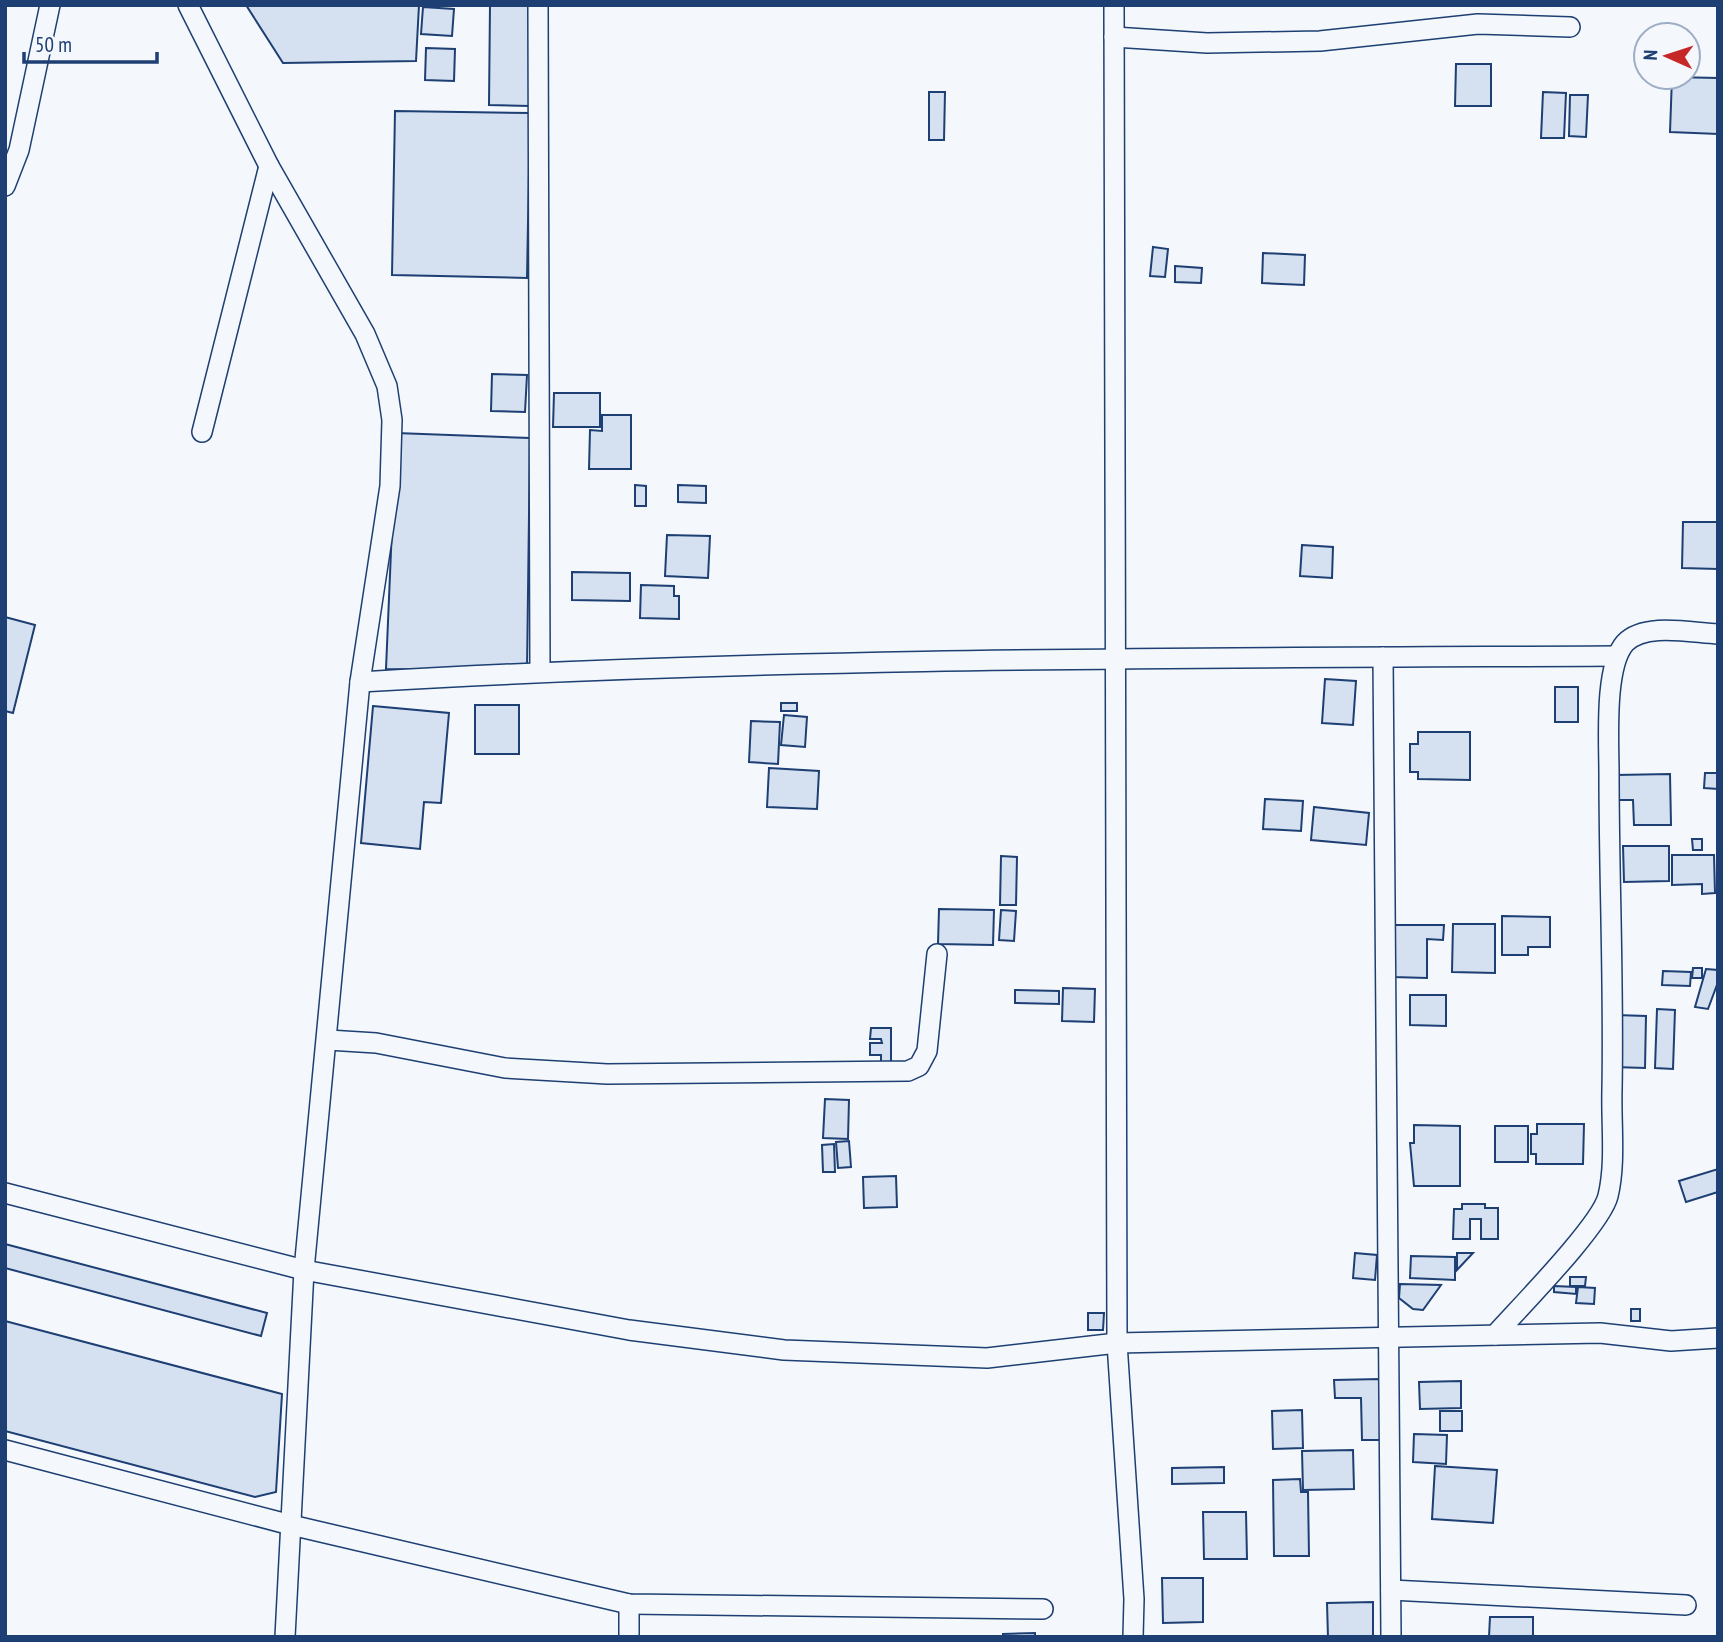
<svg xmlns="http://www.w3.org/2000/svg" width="1723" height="1642" viewBox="0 0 1723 1642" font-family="'PT Sans Narrow',sans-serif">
<rect width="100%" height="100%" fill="#f4f7fb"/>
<g fill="#d5e0f0" stroke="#1d3f73" stroke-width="2">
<polygon points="246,5 419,5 416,61 283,63"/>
<polygon points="490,5 531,5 529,106 489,105"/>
<polygon points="423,7 454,9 452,36 421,34"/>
<polygon points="426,48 455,49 454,81 425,80"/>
<polygon points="1456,64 1491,64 1491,106 1455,106"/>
<polygon points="1672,77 1718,78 1718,134 1670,132"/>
<polygon points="929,92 945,92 944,140 929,140"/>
<polygon points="1543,92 1566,93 1564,138 1541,138"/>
<polygon points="1570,95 1588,95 1586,137 1569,136"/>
<polygon points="395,111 530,113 527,278 392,275"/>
<polygon points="1153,247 1168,249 1165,277 1150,276"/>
<polygon points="1263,253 1305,255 1304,285 1262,283"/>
<polygon points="1175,266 1202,268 1201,283 1175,282"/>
<polygon points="492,374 527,375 525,412 491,411"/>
<polygon points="554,393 600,393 600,427 553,427"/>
<polygon points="602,415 631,415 631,469 589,469 590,430 602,431"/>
<polygon points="396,433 530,438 527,671 386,669"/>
<polygon points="635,485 646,486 646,506 635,506"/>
<polygon points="678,485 706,486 706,503 678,502"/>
<polygon points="1683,522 1718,522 1718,569 1682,568"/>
<polygon points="667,535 710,536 708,578 665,576"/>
<polygon points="1302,545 1333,547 1332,578 1300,576"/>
<polygon points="572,572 630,573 630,601 572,600"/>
<polygon points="641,585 674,586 674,596 679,596 679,619 640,618"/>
<polygon points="5,617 35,625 13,713 5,711"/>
<polygon points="1325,679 1356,681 1353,725 1322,723"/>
<rect x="1555" y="687" width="23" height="35"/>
<rect x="781" y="703" width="16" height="8"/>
<rect x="475" y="705" width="44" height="49"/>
<polygon points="373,706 449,713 441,803 424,802 420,849 361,843"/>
<polygon points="784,715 807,717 805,747 781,745"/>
<polygon points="751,721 780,722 778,764 749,762"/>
<polygon points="1418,732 1470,732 1470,780 1418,779 1418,772 1410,772 1410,744 1418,744"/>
<polygon points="769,768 819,771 817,809 767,807"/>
<polygon points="1705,773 1718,773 1718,789 1704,788"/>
<polygon points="1670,774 1671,825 1634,825 1633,800 1617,800 1616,775"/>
<polygon points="1265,799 1303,801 1301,831 1263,829"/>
<polygon points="1314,807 1369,813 1366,845 1311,840"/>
<polygon points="1692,839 1702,839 1702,850 1693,850"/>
<polygon points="1623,846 1669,846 1669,881 1624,882"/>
<polygon points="1672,855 1714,855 1715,893 1702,894 1702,884 1672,885"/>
<polygon points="1001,856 1017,857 1016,905 1000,905"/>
<polygon points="939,909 994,910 993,945 938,944"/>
<polygon points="1001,910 1016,911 1014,941 999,940"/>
<polygon points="1502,916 1550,917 1550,947 1528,947 1528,955 1502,955"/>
<polygon points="1453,924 1495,924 1495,973 1452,972"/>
<polygon points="1393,925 1444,925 1443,940 1427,939 1427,978 1393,977"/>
<polygon points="1693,968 1702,968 1702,978 1692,978"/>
<polygon points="1706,969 1718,970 1718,982 1708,1009 1695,1007"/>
<polygon points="1663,971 1691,972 1690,986 1662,985"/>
<polygon points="1063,988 1095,989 1094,1022 1062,1021"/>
<polygon points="1015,990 1059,991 1059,1004 1015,1003"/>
<polygon points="1410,995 1446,995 1446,1026 1410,1025"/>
<polygon points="1657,1009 1675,1010 1673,1069 1655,1068"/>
<polygon points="1616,1015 1646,1016 1645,1068 1614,1067"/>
<polygon points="871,1028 891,1028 891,1067 881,1067 881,1055 870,1055 870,1043 882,1043 881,1039 870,1039"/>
<polygon points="825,1099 849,1100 848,1139 823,1138"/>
<polygon points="1537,1124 1584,1124 1583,1164 1536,1164 1536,1154 1531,1154 1531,1134 1537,1134"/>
<polygon points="1414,1125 1460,1126 1460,1186 1414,1186 1410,1143 1414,1143"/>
<rect x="1495" y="1126" width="33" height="36"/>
<polygon points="849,1141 851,1167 838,1168 836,1142"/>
<polygon points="834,1144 835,1172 823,1172 822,1145"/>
<polygon points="1718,1169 1718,1192 1686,1202 1679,1181"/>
<polygon points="896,1176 897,1207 864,1208 863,1177"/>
<polygon points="1462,1204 1485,1204 1485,1208 1498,1208 1498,1239 1481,1239 1481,1219 1470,1219 1470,1239 1453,1239 1454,1209 1462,1209"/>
<polygon points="5,1244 267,1313 261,1336 5,1268"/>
<polygon points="1355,1253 1377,1255 1375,1280 1353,1278"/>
<polygon points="1457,1253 1473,1253 1457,1270"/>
<polygon points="1411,1256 1455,1257 1455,1280 1410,1278"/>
<polygon points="1570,1277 1586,1277 1585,1286 1570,1286"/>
<polygon points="1400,1284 1441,1285 1423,1310 1413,1309 1399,1298"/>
<polygon points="1554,1286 1576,1287 1576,1294 1554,1292"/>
<polygon points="1578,1287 1595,1288 1594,1304 1576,1303"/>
<rect x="1631" y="1309" width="9" height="12"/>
<polygon points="1088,1313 1104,1313 1103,1330 1088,1330"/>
<polygon points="5,1321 282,1394 276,1492 255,1497 5,1431"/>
<polygon points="1380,1379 1381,1440 1362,1440 1361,1398 1335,1398 1334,1380"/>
<polygon points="1461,1381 1461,1408 1420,1409 1419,1382"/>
<polygon points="1302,1410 1303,1448 1273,1449 1272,1411"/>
<rect x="1440" y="1411" width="22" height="20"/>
<polygon points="1414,1434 1447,1435 1446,1464 1413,1462"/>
<polygon points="1353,1450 1354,1489 1303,1490 1302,1451"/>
<polygon points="1435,1466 1497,1470 1493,1523 1432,1519"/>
<polygon points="1224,1467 1224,1483 1172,1484 1172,1468"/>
<polygon points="1300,1479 1301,1492 1308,1492 1309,1556 1274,1556 1273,1480"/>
<polygon points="1203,1512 1246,1512 1247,1559 1204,1559"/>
<polygon points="1162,1578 1203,1578 1203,1622 1163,1623"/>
<polygon points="1373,1602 1373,1637 1328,1637 1327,1603"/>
<polygon points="1490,1617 1533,1617 1533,1637 1489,1637"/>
<polygon points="1035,1633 1035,1637 1003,1637 1003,1634"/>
</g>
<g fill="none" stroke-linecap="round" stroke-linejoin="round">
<defs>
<g id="minor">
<polyline points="188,5 269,166 365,334 387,386 392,420 390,486 360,682 304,1270 285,1637"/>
<polyline points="538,5 540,671"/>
<polyline points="1114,5 1117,1343 1134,1599 1133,1637"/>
<polyline points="1114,37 1207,43 1320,41 1478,24 1570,27"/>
<polyline points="5,186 19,150 50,5"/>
<polyline points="202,432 269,166"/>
<polyline points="1383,657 1391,1637"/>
<path d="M360,682C778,657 1198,658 1617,656"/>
<polyline points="328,1040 376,1043 505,1068 607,1074 908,1071 919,1066 927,1051 937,954"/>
<polyline points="5,1193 304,1270 629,1330 784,1350 987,1358 1117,1343 1600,1333 1671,1341 1718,1338"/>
<path d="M1495,1335C1519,1308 1601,1225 1608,1196C1616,1163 1611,1124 1612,1090C1614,984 1609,878 1609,773C1609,741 1604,667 1625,643C1645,622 1692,633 1718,634"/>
<polyline points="5,1450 291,1525 629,1604 1043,1609"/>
<polyline points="1391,1590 1686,1605"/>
<polyline points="629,1604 629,1637"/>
</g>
</defs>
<use href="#minor" stroke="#1d3f73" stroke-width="22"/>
<use href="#minor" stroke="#f4f7fb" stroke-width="19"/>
</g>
<rect width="1723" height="1642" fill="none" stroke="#1d3f73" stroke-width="14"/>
<g transform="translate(1667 56) rotate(273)"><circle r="33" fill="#f4f7fb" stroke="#9eadc5" stroke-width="2"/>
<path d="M0-5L12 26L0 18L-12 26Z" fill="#c62828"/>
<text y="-10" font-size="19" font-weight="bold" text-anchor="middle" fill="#1d3f73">N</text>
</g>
<path d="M24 52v10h133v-10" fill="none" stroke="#1d3f73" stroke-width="3.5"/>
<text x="35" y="52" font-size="21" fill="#1d3f73" stroke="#f4f7fb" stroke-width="5" paint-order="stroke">50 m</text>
</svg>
